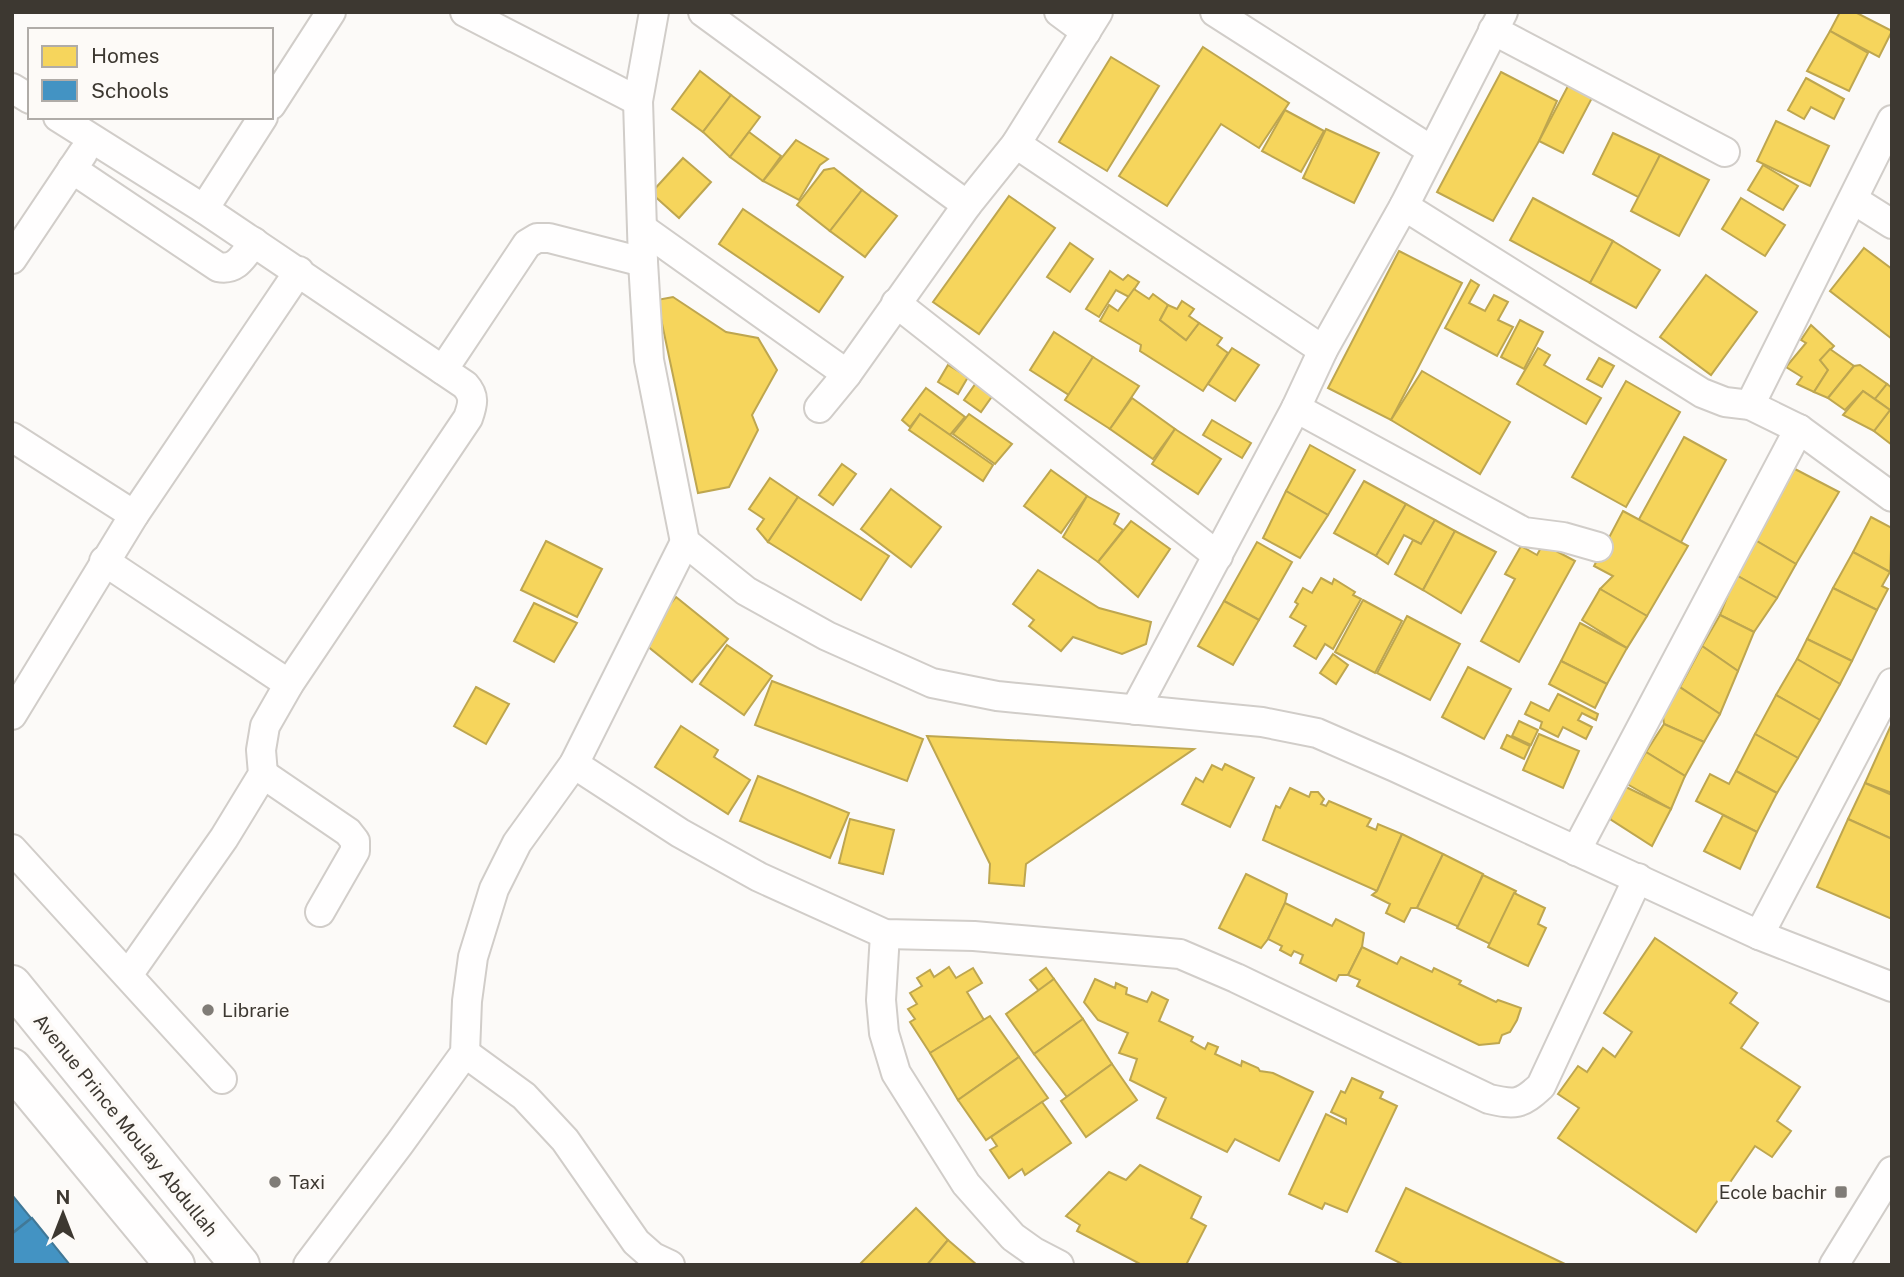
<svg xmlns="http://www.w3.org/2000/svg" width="1904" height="1277" viewBox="0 0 1904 1277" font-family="'Public Sans',sans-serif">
<rect width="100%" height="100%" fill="#fcfaf8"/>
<g fill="#f6d55c" stroke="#bea64f" stroke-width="2">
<polygon points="1840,12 1855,12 1892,31 1879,57 1830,31"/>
<polygon points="1830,31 1868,53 1849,91 1807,71"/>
<polygon points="1203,47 1289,103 1259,148 1221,124 1167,206 1119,176"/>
<polygon points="1111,57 1159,86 1107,171 1059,142"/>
<polygon points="700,71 731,95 703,132 672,109"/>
<polygon points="1501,72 1557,101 1539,141 1493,221 1437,192"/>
<polygon points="1806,78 1844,99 1834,119 1811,107 1804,119 1788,110"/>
<polygon points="1569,84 1593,96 1563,153 1539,141"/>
<polygon points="731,95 760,117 730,157 703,132"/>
<polygon points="1285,110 1324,131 1301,172 1262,151"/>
<polygon points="1776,121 1829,146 1810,186 1757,161"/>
<polygon points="1326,129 1379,153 1354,203 1303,178"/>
<polygon points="749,132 781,156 763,181 730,157"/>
<polygon points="1613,133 1660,155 1640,198 1593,174"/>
<polygon points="796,140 828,159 820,165 799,200 763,181"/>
<polygon points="1660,155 1709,180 1679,236 1631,211"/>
<polygon points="683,158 711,182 679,218 651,193"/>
<polygon points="1763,165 1798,186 1783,210 1748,190"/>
<polygon points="834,168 862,190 830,231 797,205 824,170"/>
<polygon points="862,190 897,216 865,257 830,231"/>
<polygon points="1009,196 1055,228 979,334 933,302"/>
<polygon points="1533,198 1613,241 1590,283 1510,240"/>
<polygon points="1741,198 1785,225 1765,256 1722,229"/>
<polygon points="743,209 843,277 819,312 719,244"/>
<polygon points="1613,241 1660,270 1636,308 1590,283"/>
<polygon points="1070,243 1093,259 1070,292 1047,277"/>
<polygon points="1864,248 1892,269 1892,339 1830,291"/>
<polygon points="1399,251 1462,283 1391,420 1328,388"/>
<polygon points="1110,271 1123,280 1128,275 1139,282 1129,297 1116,290 1099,317 1086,309"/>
<polygon points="1706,275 1757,312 1711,375 1660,337"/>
<polygon points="1471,280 1479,285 1469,303 1485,311 1494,295 1508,302 1498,320 1513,327 1497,356 1445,328"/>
<polygon points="1134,289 1149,299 1153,294 1168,305 1160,320 1186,340 1199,323 1222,338 1217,345 1228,353 1203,391 1140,351 1141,345 1100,321 1109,305 1118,311"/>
<polygon points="673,297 726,332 758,338 777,370 752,415 758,430 729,487 698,493 657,300"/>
<polygon points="1182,301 1194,309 1189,316 1199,323 1186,340 1160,320 1168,305 1177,309"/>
<polygon points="1520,320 1543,332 1524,369 1501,357"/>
<polygon points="1811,325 1834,346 1820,360 1828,370 1814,392 1797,384 1802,377 1786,367 1806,343 1801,340"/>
<polygon points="1054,332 1093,357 1069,395 1030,370"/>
<polygon points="1232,348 1259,365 1235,401 1208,384"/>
<polygon points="1538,348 1550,355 1544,365 1601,398 1586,424 1517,384"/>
<polygon points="1830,349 1854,366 1828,398 1814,392 1828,370 1820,360"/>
<polygon points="1093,357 1139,386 1110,429 1065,400"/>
<polygon points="1599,358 1614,366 1602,387 1587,379"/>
<polygon points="948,365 968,377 958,394 938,382"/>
<polygon points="1860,365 1887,384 1875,399 1863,391 1845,410 1828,398 1854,366"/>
<polygon points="1422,371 1510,422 1480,474 1391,420"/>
<polygon points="1626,381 1680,412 1626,507 1572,477"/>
<polygon points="976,383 993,395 981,412 964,400"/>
<polygon points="1887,384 1892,388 1892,445 1874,431 1890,410 1875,399"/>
<polygon points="926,388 965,417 950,435 920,414 910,427 902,420"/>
<polygon points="1863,391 1890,410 1874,431 1843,415"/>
<polygon points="1132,398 1175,429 1153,459 1110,429"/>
<polygon points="920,414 993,465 983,481 909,430"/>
<polygon points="969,414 1012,444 995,464 953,434"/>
<polygon points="1212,420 1251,443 1242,458 1203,435"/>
<polygon points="1175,429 1221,459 1198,494 1152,464"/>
<polygon points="1684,437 1726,460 1680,544 1638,521"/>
<polygon points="1310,445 1355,470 1328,515 1286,491"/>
<polygon points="842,464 856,474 833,505 819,495"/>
<polygon points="1793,468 1839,492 1796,564 1755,540"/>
<polygon points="1051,470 1087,496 1061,533 1024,506"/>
<polygon points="770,478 798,497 768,542 757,529 764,519 749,509"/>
<polygon points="1364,481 1406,504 1376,556 1334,533"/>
<polygon points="891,489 941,527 911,567 861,529"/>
<polygon points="1286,491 1328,515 1300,558 1263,538"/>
<polygon points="1087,496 1119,514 1114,524 1123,530 1098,562 1063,537"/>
<polygon points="798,497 889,556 861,600 768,542"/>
<polygon points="1406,504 1435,520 1421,544 1404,535 1388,564 1376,556"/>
<polygon points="1623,511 1688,546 1647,616 1600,589 1613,576 1594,566"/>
<polygon points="1871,517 1892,528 1890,572 1853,552"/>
<polygon points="1435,520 1455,531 1423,590 1395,574 1413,540 1421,544"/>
<polygon points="1131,521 1170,549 1138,597 1098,562"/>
<polygon points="1455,531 1496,552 1461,613 1423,590"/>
<polygon points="1755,540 1796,564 1777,598 1736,575"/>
<polygon points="546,541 602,569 577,617 521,590"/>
<polygon points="1257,542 1292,562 1259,620 1224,601"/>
<polygon points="1543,544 1575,561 1519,662 1481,641 1515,579 1505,574 1521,546 1537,555"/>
<polygon points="1853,552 1890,572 1882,586 1888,589 1877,610 1833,588"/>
<polygon points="1038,570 1099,608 1151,622 1146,644 1122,654 1073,637 1061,651 1029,626 1034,620 1013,604"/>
<polygon points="1736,575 1777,598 1754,632 1720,615"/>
<polygon points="1321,578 1332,584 1334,579 1355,592 1353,595 1361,599 1333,649 1325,644 1316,659 1294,646 1306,626 1290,617 1298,604 1295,602 1303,588 1312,593"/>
<polygon points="1833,588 1877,610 1852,661 1807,639"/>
<polygon points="1600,589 1647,616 1627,648 1582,620"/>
<polygon points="676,597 728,639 692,682 641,641"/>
<polygon points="1363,600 1402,621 1375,673 1335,652"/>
<polygon points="1224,601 1259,620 1233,665 1198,646"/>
<polygon points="534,603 577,623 554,662 514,641"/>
<polygon points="1720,615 1754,632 1738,671 1702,646"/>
<polygon points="1407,616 1460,644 1430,700 1377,673"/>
<polygon points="1580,623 1627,648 1607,684 1561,661"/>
<polygon points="1807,639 1852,661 1840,684 1797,659"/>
<polygon points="727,645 772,676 744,715 700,684"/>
<polygon points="1702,646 1738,671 1720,714 1680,687"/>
<polygon points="1333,654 1348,665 1336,684 1320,673"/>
<polygon points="1797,659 1840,684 1820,720 1776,695"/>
<polygon points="1561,661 1607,684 1595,708 1549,684"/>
<polygon points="1468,667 1511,689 1484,739 1442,717"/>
<polygon points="772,681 923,739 907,781 755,725"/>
<polygon points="1675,684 1720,714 1704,742 1664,724 1662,708"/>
<polygon points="476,687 509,704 486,744 454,726"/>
<polygon points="1558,694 1598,714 1596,720 1582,713 1578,720 1592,727 1586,739 1563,727 1558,737 1540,728 1542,722 1525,714 1531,702 1549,711"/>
<polygon points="1776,695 1820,720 1798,758 1755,734"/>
<polygon points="1519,721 1538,730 1531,745 1512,736"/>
<polygon points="1892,723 1892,793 1865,783"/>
<polygon points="1664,724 1704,742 1685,776 1646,752"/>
<polygon points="681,726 718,750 714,757 750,780 728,814 655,767"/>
<polygon points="1539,734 1579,751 1563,788 1523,770"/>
<polygon points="1755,734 1798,758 1777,793 1736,771"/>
<polygon points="1507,735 1530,746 1524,759 1501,748"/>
<polygon points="927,736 1194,749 1026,864 1024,886 989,883 990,864"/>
<polygon points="1646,752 1685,776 1671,809 1627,784"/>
<polygon points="1225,764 1254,778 1230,827 1182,804 1196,778 1203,782 1212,765 1222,770"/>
<polygon points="1736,771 1777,793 1757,832 1696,801 1710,774 1729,784"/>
<polygon points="758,776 849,813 830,858 740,821"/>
<polygon points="1865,783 1892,795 1892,839 1848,819"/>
<polygon points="1624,786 1671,809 1652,846 1610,819"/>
<polygon points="1290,788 1309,797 1311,792 1318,792 1324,799 1321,804 1326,806 1329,801 1371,819 1367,826 1376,830 1378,824 1402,834 1377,891 1263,840 1276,806 1280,808"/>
<polygon points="1723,815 1757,832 1740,869 1704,851"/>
<polygon points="850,819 894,830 883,874 839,863"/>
<polygon points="1848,819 1892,839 1892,919 1817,887"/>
<polygon points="1402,834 1443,854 1417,908 1411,908 1404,922 1386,913 1390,904 1372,895 1377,891"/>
<polygon points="1443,854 1483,874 1459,927 1417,908"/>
<polygon points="1246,874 1287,894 1285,903 1268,939 1261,948 1219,928"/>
<polygon points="1483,875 1516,891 1490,944 1457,928"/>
<polygon points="1514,893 1545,908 1538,924 1546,928 1528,966 1488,947"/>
<polygon points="1285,903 1332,926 1336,919 1364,933 1362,947 1348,975 1339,975 1336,981 1300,963 1303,955 1294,951 1291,956 1280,950 1282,946 1268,939"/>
<polygon points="1655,938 1737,993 1730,1003 1758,1023 1741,1048 1800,1087 1777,1121 1791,1131 1772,1157 1755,1146 1696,1232 1558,1138 1579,1108 1558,1094 1578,1066 1587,1072 1603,1048 1615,1057 1632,1032 1604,1013"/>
<polygon points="1362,947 1397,964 1401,957 1432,972 1434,968 1461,981 1459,984 1496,1002 1498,1000 1521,1008 1517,1020 1510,1032 1502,1035 1499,1043 1479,1045 1357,986 1360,980 1348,975"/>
<polygon points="949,967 956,978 973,968 982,983 967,992 984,1020 930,1053 910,1022 915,1019 908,1009 917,1004 910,993 922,986 917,978 930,970 934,977"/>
<polygon points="1046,968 1054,979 1039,991 1030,980"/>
<polygon points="1054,979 1083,1019 1034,1054 1006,1014"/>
<polygon points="1095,979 1115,988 1116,983 1127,988 1126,994 1147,1002 1152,992 1168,1000 1159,1021 1193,1037 1191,1041 1205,1049 1208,1043 1218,1047 1215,1054 1241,1066 1242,1061 1258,1068 1260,1071 1273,1073 1313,1092 1279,1161 1235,1139 1227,1152 1157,1118 1166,1098 1130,1080 1137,1059 1119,1053 1128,1033 1098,1020 1084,1002"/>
<polygon points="990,1016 1019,1057 958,1100 930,1053"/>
<polygon points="1083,1019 1112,1064 1067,1097 1034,1054"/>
<polygon points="1019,1057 1048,1098 986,1140 958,1100"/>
<polygon points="1112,1064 1137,1100 1086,1137 1061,1101"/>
<polygon points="1352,1078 1383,1092 1380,1098 1397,1106 1347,1212 1325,1203 1322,1209 1289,1194 1326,1114 1346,1124 1346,1119 1331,1112 1341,1091 1345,1093"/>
<polygon points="1042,1102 1071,1143 1025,1175 1022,1169 1009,1178 990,1150 997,1146 991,1137"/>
<polygon points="1140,1165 1201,1197 1191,1218 1206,1226 1186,1265 1142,1265 1077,1231 1080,1225 1066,1216 1109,1172 1126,1180"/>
<polygon points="1406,1188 1567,1265 1404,1265 1376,1251"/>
<polygon points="916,1208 948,1240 927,1265 859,1265"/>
<polygon points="948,1240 977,1265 927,1265"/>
</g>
<g fill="#4393c3" stroke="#417897" stroke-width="2">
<polygon points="12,1195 31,1218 12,1233"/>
<polygon points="32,1218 70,1265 12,1265 12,1234"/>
</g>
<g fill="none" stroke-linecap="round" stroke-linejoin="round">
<defs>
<g id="street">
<polyline points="465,12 638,101"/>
<polyline points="654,12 638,101 643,262 649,360 685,542 746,591 827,636 932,683 997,696 1262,722 1317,733 1395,767 1759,935 1892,987"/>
<polyline points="703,12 967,205"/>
<polyline points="1059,12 1086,32"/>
<polyline points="1215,12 1431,150"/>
<polyline points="1493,30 1725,152"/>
<polyline points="12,88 30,99"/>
<polyline points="271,105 331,12"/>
<path d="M58,117L204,209L465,385C475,396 473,404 468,418L289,684L265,726L261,750L263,774L224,838L128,975"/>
<polyline points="1016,144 1323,350"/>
<path d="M72,169L218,267C237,271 243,256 254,242"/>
<polyline points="1854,200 1892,224"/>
<polyline points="1404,206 1702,393 1725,402 1750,405 1799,429 1892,497"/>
<polyline points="204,209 263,117"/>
<polyline points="643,229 847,374"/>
<polyline points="12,259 83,153"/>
<polyline points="896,303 1218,556"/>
<polyline points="443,370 527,244 537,238 549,238 643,262"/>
<polyline points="1750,405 1892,120"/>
<polyline points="819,408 847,374 967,205 1016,144 1098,12"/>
<polyline points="1296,408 1524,532 1563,537 1598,547"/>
<polyline points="12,437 134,515"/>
<polyline points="104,561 289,684"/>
<polyline points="1135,710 1296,408 1323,350 1404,206 1503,12"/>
<polyline points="12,715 134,515 299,271"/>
<path d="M574,764L680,833L759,877L885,934L974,936L1180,954L1236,978L1489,1099C1515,1105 1521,1105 1541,1086L1638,878"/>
<polyline points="263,774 348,832 355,841 355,851 320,912"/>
<polyline points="12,849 222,1079"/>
<polyline points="1576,851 1799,429"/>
<polyline points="885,934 881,1000 884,1033 896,1073 966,1184 1013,1237 1034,1252 1059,1265"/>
<polyline points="1759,935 1892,683"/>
<polyline points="465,1053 524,1096 565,1140 636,1242 653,1257 670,1265"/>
<polyline points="308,1265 400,1143 465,1053 467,1001 473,957 494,889 517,843 574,764 685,542"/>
<polyline points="1834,1265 1892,1171"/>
</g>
<g id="primary">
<polyline points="12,985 240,1265"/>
<polyline points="12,1068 175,1265"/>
</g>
</defs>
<use href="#street" stroke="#d1cdc9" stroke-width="32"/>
<use href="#primary" stroke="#d1cdc9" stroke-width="42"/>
<use href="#street" stroke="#fffefe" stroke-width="28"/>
<use href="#primary" stroke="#fffefe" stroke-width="38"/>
</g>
<g fill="#807c77" stroke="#fdfaf7" stroke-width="2.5">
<circle cx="208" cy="1010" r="7"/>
<circle cx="275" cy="1182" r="7"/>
<rect x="1834" y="1185" width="14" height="14" rx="3.5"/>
</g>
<g text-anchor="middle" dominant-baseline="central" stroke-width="7" stroke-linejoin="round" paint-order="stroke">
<g font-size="19" fill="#3d3831" stroke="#fdfaf7" text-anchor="start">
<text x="222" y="1010">Librarie</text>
<text x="289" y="1182">Taxi</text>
<text x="1827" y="1192" text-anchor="end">Ecole bachir</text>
</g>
<g font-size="19" fill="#3d3831" stroke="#fdfaf7">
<text transform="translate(126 1125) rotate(51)">Avenue Prince Moulay Abdullah</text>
</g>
</g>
<rect width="1904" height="1277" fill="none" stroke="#3d3831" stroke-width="28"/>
<rect x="28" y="28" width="245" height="91" fill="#fdfaf7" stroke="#b0aca8" stroke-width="2"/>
<rect x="42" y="46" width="35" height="21" fill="#f6d55c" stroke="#b0aca8" stroke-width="2"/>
<text x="91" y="63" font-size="21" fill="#3d3831">Homes</text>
<rect x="42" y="80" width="35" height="21" fill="#4393c3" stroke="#b0aca8" stroke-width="2"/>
<text x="91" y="98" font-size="21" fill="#3d3831">Schools</text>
<g transform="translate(63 1214)" stroke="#fdfaf7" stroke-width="5" paint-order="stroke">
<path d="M0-5L12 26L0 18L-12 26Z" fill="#3d3831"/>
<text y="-10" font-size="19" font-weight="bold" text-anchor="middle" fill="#3d3831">N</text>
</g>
</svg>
